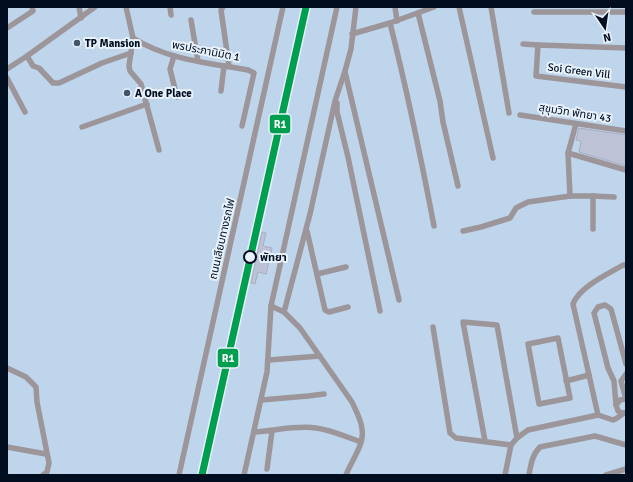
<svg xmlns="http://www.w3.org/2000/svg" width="633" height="482" viewBox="0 0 633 482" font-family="Signika,'Noto Sans Thai',sans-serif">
<rect width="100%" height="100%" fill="#bfd5eb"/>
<g fill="#bdc2d6" stroke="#a9adc1">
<polygon points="579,128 626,135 626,166 579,152 581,141 576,140"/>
<polygon points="262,232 266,233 263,246 272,248 266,274 258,272 255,284 251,283"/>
</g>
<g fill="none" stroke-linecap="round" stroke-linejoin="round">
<g stroke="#9c969a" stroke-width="5.5">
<polyline points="79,7 81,18"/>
<path d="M126,7L133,38C168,60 209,63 248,70L254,73L242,126"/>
<polyline points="170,7 171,15"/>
<polyline points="223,7 221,10 229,66"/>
<polyline points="395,7 397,21"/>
<polyline points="459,7 493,158"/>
<polyline points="491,7 509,113"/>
<polyline points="534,12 626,12"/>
<polyline points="418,13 440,101 443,122 458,186"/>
<polyline points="191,20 198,61"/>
<path d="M390,23C407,90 421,158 434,226"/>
<polyline points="7,28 33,11 32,7"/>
<polyline points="352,34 390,23 434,7"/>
<polyline points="133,38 129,66 130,71 141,84 159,150"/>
<polyline points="523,44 538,45"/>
<polyline points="626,48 538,45 536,76 626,87"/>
<polyline points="27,56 33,66 39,68 53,83 59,83 102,63 131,53"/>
<polyline points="174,56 170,69 177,97"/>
<polyline points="7,69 27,56 95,7"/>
<polyline points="345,72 399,300"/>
<polyline points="7,78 25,112"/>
<polyline points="221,91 224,66"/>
<polyline points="337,103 337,112 348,157 380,311"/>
<polyline points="520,115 626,131"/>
<polyline points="82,127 147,104"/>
<polyline points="568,153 626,170"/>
<polyline points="570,196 568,153 576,124"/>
<polyline points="593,196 593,229"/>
<polyline points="307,231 325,310 329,312 348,307"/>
<polyline points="463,231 481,227 510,218 516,208 528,202 570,196 593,196 614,197"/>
<polyline points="317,274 346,267"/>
<path d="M271,306L284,312L300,328L352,402C356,411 361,419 362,429C365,444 351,461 346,475"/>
<polyline points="284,312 310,214 335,101 345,71 351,49 356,7"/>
<polyline points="433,327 450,433 456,438 511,445"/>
<polygon points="558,338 570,398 539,404 528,344"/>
<polyline points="269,360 320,356"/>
<polyline points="7,368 26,377 36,387 37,402 49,463 47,472 43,475"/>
<polyline points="626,374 621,381 626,399"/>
<polyline points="566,381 589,375"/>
<polyline points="261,400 308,396 324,394"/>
<polyline points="616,405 614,381 608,368 594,313 598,307 605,305 611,309 626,364"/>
<polyline points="626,413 622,413 618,411 616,405 620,400 626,399"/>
<path d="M598,415L573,304C579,287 608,274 623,265H626"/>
<path d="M254,432C274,431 296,425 316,428C332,430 346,437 361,442"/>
<polyline points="485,441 463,322 497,325 517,438"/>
<polyline points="7,447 46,454"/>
<polyline points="267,469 272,431"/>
<polyline points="179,475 283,7"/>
<polyline points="244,475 267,372 271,306 337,7"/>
<polyline points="505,475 511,445 517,438 528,430 598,415 613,420 617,418 624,413"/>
<path d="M529,475C531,464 532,455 540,447L595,436L626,445"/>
<polyline points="606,475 626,469"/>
</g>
<defs>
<polyline id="rail-1" points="202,475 306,7"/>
</defs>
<use href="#rail-1" stroke="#e8f2fc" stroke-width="10"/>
<use href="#rail-1" stroke="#009e4f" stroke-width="7"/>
</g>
<g fill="#435467" stroke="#e8f2fc" stroke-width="1.5">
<circle cx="77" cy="43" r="4"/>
<circle cx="127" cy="93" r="4"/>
</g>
<circle fill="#e8f2fc" stroke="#000e20" stroke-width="2" cx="250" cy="257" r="6"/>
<g text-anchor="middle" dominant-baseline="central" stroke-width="4" stroke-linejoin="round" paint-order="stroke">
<g font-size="11" font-weight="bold" fill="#000e20" stroke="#e8f2fc" text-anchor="start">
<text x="85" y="43">TP Mansion</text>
<text x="135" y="93">A One Place</text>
</g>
<g font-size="11" fill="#000e20" stroke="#e8f2fc">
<text transform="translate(206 51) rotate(11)">พรประภานิมิต 1</text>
<text transform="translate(579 71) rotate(7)">Soi Green Vill</text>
<text transform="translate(575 113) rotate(9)">สุขุมวิท พัทยา 43</text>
<text transform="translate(222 239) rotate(-77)">ถนนเลียบทางรถไฟ</text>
</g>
<g font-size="11" font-weight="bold" fill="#000e20" stroke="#e8f2fc" text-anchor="start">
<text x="260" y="257">พัทยา</text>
</g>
</g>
<g stroke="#e8f2fc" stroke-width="1.5">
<rect x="269" y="114" width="22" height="20" rx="4" fill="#009e4f"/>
<rect x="217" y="348" width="22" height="20" rx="4" fill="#009e4f"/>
</g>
<g font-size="11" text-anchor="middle" font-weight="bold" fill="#fff">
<text x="280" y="128">R1</text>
<text x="228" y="362">R1</text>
</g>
<rect width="633" height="482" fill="none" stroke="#000e20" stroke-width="16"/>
<g transform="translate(605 28) rotate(167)" stroke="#e8f2fc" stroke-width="3" paint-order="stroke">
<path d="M0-3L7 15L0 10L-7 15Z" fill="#000e20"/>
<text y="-6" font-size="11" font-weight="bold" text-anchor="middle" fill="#000e20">N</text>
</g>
</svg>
